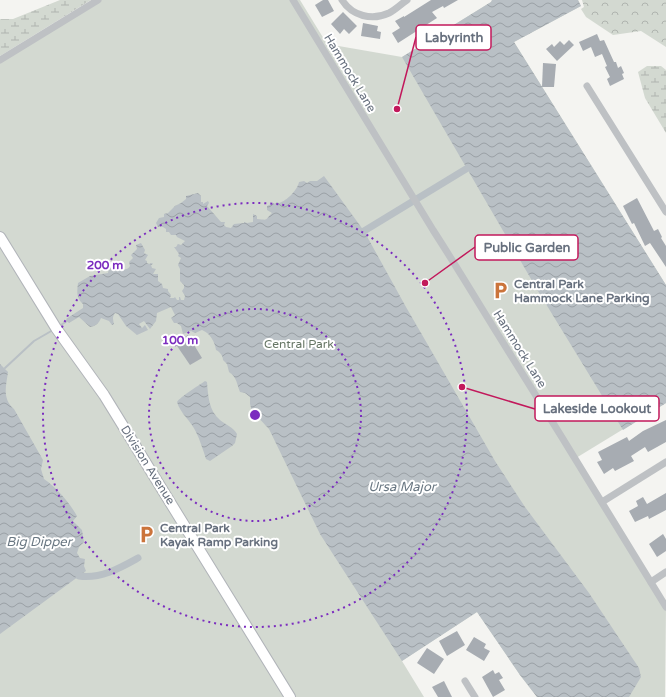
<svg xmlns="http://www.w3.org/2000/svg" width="666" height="697" viewBox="0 0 666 697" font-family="'Varela Round',sans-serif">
<defs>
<pattern id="forest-crowns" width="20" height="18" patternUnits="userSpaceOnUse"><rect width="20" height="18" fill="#d3d9d1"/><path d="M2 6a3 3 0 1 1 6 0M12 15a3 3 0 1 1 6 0" fill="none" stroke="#afb4af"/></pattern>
<pattern id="wetland-marsh" width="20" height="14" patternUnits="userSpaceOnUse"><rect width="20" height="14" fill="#d3d9d1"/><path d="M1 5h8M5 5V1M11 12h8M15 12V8" fill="none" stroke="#afb4af"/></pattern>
<pattern id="water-waves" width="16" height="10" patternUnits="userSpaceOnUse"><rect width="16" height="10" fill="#b9c0c5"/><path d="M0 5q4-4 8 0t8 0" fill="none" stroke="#9aa0a5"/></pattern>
</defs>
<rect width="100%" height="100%" fill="#f4f4f1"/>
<polygon fill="#d3d9d1" points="97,0 300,0 327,44 402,57 491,2 492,0 578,0 581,6 514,42 666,285 666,403 576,458 666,607 665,697 537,697 520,675 477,612 402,661 424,697 0,697 0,60"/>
<polygon fill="url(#forest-crowns)" points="582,0 666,0 666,47 641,31 613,35 586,17 581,9 584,7"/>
<g fill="url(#wetland-marsh)">
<polygon points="60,0 91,0 0,56 0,19 13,19"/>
<polygon points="647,66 661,66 666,70 666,133 645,98 638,72"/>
</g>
<g fill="url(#water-waves)">
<polygon points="492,0 578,0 581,6 514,42 666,285 666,403 623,430 538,291 402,57 491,2"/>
<path d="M324,176L364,231L406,307L495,461L525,507L589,593L639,668L641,677L629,697H537L520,675L477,612L402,661L320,534L269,429L252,411L250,404V397L245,393L240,392C237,385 237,377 229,372L227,364L223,360C223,356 220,352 216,350C215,342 210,333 202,330L195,333L191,331L183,334L181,326L177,323H174L171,318L175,315L171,307L157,313L156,321L150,329L144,321L139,324L142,328L145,325L148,330L137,335L126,326L118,314L115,313C112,317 113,320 114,324L112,325L109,321L101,318C99,323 96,326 90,327L79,317L69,323L66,319L83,308V304C76,298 77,291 78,283L90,276L108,273C110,260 119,272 126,269C128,269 129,267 130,266L129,262L133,258L131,255L137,249L136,245L141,243L145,250L144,253L148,255L145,260L147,261V263L149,264L152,263L153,264L151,265L152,268L156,269L153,274H158V281L162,284L163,288L168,289V291L171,295L170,298H174L175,297L177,300H179V297H180L181,300H184L185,296L182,291L184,288V285L180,281V269L178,265L181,258L178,256L179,254L174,247H176L178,244L181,245L185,241L177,237L176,235H171L169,232H166V229L163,227H158L156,223L159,218L164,217V214L168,213L175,206L181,203L186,199V196L198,193L201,196V202H203V204L208,201L209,203L207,206L221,222H225L224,225L226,227L231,228L234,224L244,223V222L247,223L253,222V214L257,216V219C269,220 264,221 272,213L267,210V206L273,203L275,204L277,202L279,203C287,201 298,189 299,182L304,181L307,183L310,181H317Z"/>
<path d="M0,364L8,372C6,387 2,398 14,409L43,460L41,469L44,479C57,488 69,502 77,516L73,521L82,530L84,542L79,547L77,553L80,558L85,559L84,566L86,571L0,634Z"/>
<path d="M205,381L207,382C208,396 209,411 220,420C226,425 233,427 237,434L235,443L232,446L210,461L206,459C203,450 200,440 196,432C191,421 180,413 177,402C180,397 198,386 205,381Z"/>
</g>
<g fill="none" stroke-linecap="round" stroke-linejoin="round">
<g stroke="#b9c0c5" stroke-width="2">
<polyline points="58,327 67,321"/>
<polyline points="5,368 34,341 53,330"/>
</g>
<g stroke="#b9c0c5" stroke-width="7">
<polyline points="364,231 466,169"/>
<path d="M79,576C101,579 120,568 138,558"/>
</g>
</g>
<g fill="#a7acb2">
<polygon points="323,0 328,0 334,11 322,17 315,5"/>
<polygon points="431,0 458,0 444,8 443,6 432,12 437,18 398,43 392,33 400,28 395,21 404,16 404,17"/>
<polygon points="343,12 357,26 349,34 344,29 340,34 331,24"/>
<polygon points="363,23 378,26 377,31 381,32 380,39 361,36"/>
<polygon points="597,34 600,41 604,40 614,62 616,62 618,68 621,66 624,73 622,74 624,79 610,86 607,79 610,77 605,67 607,66 602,54 595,57 591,47 583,51 579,42"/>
<polygon points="569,40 574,45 557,61 546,49 552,44 554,47 560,41 564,45"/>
<polygon points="543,63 556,64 554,87 542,87"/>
<polygon points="637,198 654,231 658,229 662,237 661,238 666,246 666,267 650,243 645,246 634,223 632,224 623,206"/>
<polygon points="188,335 202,358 190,365 175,343"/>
<polygon points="666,420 666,442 648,452 645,447 631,456 634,461 615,471 613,468 604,474 597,462 602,460 598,452 627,437 629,441 643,431"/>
<polygon points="666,493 666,510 649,519 648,516 635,522 629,511 638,506 636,501 643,497 647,504"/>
<polygon points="663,534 666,539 666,551 657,557 649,544"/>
<polygon points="457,631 465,645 447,656 439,641"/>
<polygon points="474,637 486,644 484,648 490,651 484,661 466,650"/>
<polygon points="427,648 444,659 434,674 417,663"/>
<polygon points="493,670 495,674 499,672 503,678 499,680 505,690 493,697 482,677"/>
<polygon points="444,681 452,697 438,697 432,687"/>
</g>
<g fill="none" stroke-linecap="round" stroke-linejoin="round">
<defs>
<polyline id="secondary" points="0,237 56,328 104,395 290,697"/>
</defs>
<use href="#secondary" stroke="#b1b4b9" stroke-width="12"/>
<g stroke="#bec1c4" stroke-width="7">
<path d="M293,0L433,230C455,264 476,299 497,333C554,424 610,515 666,607"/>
<path d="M342,0C352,16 372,21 389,13C395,10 401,4 407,0"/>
<polyline points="0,60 98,0"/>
<polyline points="587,86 666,212"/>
<polyline points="602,502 666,462"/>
<polyline points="651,582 666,572"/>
<polyline points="465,681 475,697"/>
</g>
<use href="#secondary" stroke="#fff" stroke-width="10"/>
</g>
<g fill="none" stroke="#7b2cbf" stroke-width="2" stroke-dasharray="2 4">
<circle cx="255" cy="415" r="106"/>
<circle cx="255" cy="415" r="212"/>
</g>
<defs>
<symbol id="parking-bare" viewBox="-9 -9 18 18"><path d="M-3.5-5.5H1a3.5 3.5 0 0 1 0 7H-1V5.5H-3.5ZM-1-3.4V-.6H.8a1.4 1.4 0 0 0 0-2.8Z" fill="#cb743b" stroke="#fff" stroke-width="2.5" paint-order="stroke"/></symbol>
</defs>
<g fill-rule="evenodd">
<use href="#parking-bare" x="488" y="278" width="25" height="25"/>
<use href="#parking-bare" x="134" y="522" width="25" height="25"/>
</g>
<g text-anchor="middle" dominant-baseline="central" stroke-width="4" stroke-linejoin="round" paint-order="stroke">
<g font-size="12" fill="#67707e" stroke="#fff">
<text transform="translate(350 73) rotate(59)">Hammock Lane</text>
<text transform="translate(520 349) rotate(58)">Hammock Lane</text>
<text transform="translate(148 465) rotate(58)">Division Avenue</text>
</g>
<g font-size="12" font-weight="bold" fill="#67707e" stroke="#fff" text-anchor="start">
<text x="514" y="284">Central Park<tspan x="514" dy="14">Hammock Lane Parking</tspan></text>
<text x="160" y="528">Central Park<tspan x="160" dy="14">Kayak Ramp Parking</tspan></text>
</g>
<g font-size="12" fill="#667665" stroke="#fff">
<text x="299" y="344">Central Park</text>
</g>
<g font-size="13" font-style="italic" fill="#697782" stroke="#fff">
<text x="402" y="487">Ursa Major</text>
<text x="39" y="542">Big Dipper</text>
</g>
</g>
<circle cx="255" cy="415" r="6" fill="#7b2cbf" stroke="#fff" stroke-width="2"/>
<g font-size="12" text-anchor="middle" font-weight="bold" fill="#7b2cbf" stroke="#fff" stroke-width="4" stroke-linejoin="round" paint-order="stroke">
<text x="105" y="269">200 m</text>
<text x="180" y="344">100 m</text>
</g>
<path fill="none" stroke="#c2185b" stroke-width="1.5" d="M397 109L416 37M425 283L475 247M462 387L535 409"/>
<g fill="#c2185b" stroke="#fff" stroke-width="1.5">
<circle cx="397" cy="109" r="4"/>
<circle cx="425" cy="283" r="4"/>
<circle cx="462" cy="387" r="4"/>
</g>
<g fill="#fff" stroke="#c2185b" stroke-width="1.5">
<rect x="416" y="25" width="75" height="25" rx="4"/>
<rect x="475" y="235" width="103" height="25" rx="4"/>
<rect x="535" y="396" width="124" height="25" rx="4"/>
</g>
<g font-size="13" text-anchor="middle" font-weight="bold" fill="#67707e">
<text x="454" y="42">Labyrinth</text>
<text x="527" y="252">Public Garden</text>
<text x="597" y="413">Lakeside Lookout</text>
</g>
</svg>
